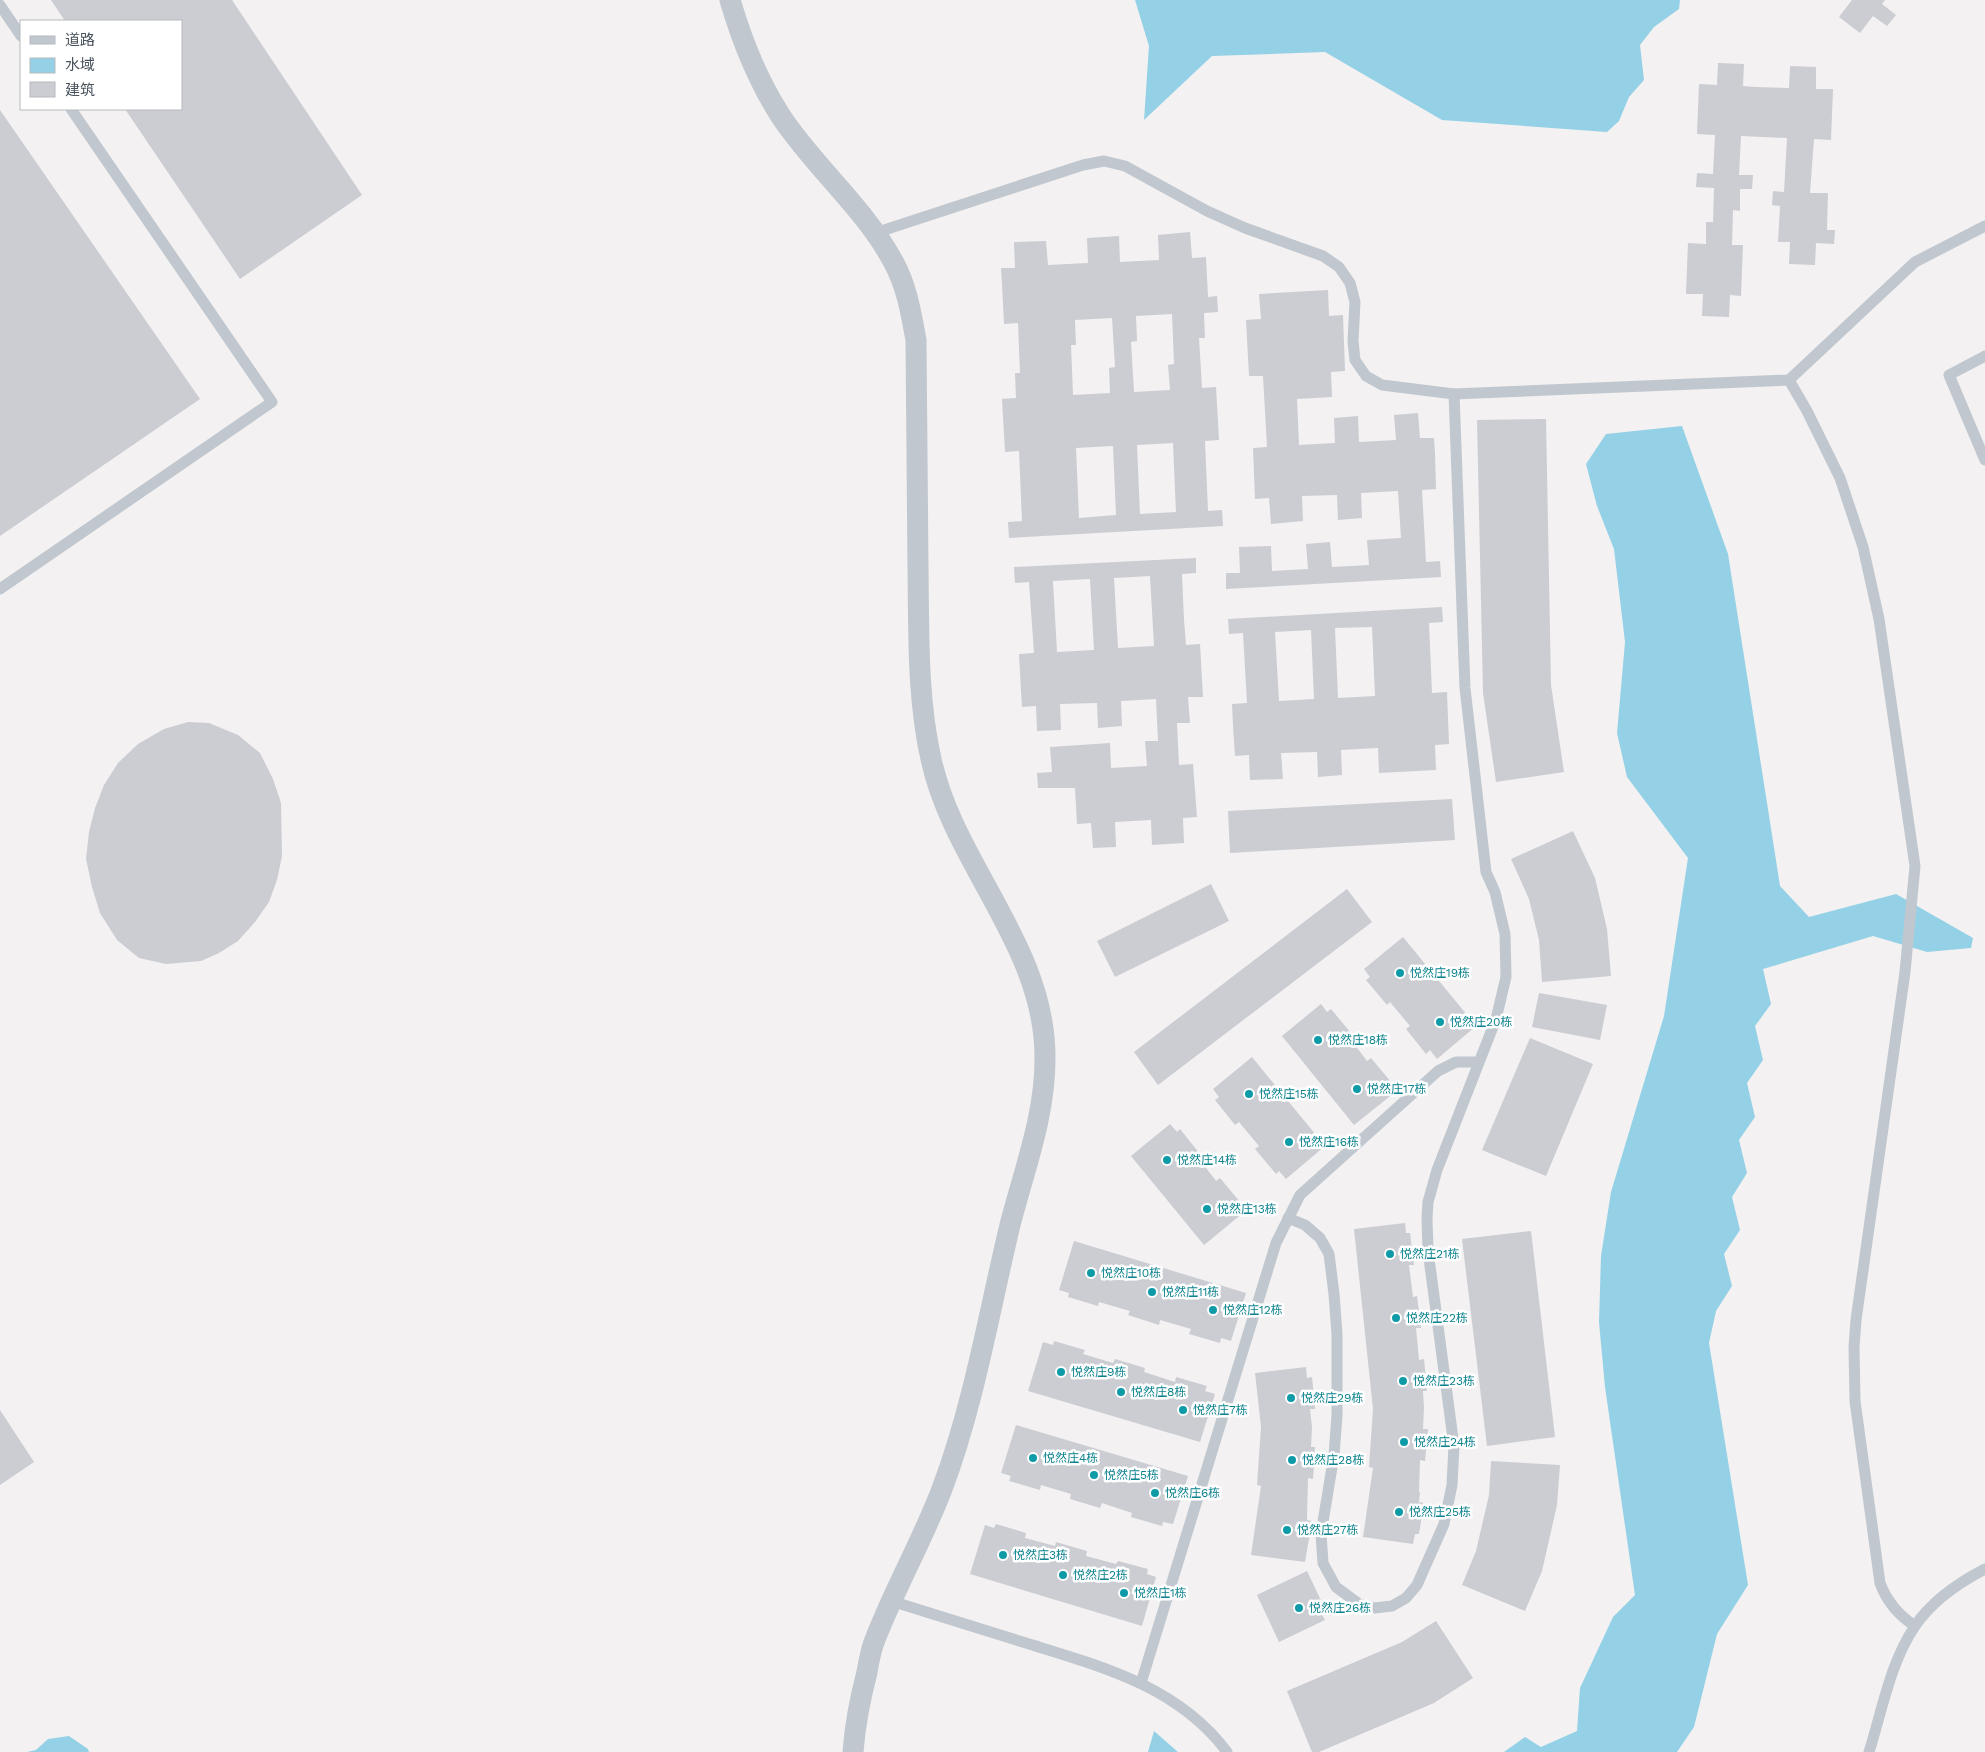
<svg xmlns="http://www.w3.org/2000/svg" width="1985" height="1752" viewBox="0 0 1985 1752" font-family="'Work Sans','Noto Sans SC',sans-serif">
<rect width="100%" height="100%" fill="#f3f1f1"/>
<g fill="#94d1e6">
<polygon points="1135,0 1680,0 1679,9 1654,27 1640,45 1644,80 1629,97 1619,121 1607,132 1442,120 1325,52 1212,56 1144,120 1149,46"/>
<polygon points="1682,426 1728,554 1780,886 1809,917 1896,894 1973,938 1971,948 1927,952 1873,936 1763,969 1771,1004 1755,1026 1763,1060 1747,1083 1755,1117 1739,1140 1747,1173 1732,1197 1740,1230 1724,1254 1732,1286 1716,1311 1709,1343 1748,1585 1717,1634 1694,1727 1677,1752 1504,1752 1525,1737 1541,1747 1577,1731 1580,1688 1613,1617 1635,1595 1605,1387 1599,1322 1601,1256 1611,1192 1664,1016 1688,858 1627,777 1617,733 1625,642 1614,549 1597,506 1586,464 1606,434"/>
<polygon points="1154,1731 1178,1752 1148,1752"/>
<polygon points="69,1736 88,1749 89,1752 27,1752 36,1750 48,1739"/>
</g>
<g fill="#cbcdd3" fill-rule="evenodd">
<polygon points="51,0 232,0 362,195 240,279 125,109 181,109 181,21 65,21"/>
<polygon points="1852,0 1885,0 1882,4 1896,15 1887,26 1873,16 1860,33 1839,17"/>
<polygon points="1718,63 1744,64 1743,86 1755,87 1789,88 1790,66 1816,67 1816,89 1833,89 1831,140 1814,139 1810,193 1828,193 1827,230 1835,230 1834,244 1816,243 1815,265 1789,264 1790,242 1778,242 1780,206 1772,205 1773,191 1784,192 1787,138 1741,136 1739,175 1753,175 1752,189 1740,189 1740,211 1733,210 1732,245 1743,245 1741,296 1730,295 1729,317 1702,316 1703,294 1686,294 1688,243 1706,244 1706,222 1713,222 1714,188 1696,187 1697,173 1713,174 1715,135 1697,134 1699,84 1717,85"/>
<polygon points="0,110 200,399 0,536"/>
<path d="M1190,232L1192,258L1206,257L1208,297L1217,296L1218,312L1204,313L1205,338H1199L1202,388L1216,387L1219,440L1205,441L1208,511L1222,510L1223,526L1009,538L1008,522L1022,521L1019,451L1005,452L1002,399L1016,398L1015,373H1020L1018,323L1004,324L1002,284L1001,268H1015L1014,242L1046,241L1048,265L1088,263L1087,238L1119,236L1120,262L1159,260L1158,235ZM1172,314L1174,364L1168,365L1170,390L1134,392L1131,342L1137,341L1136,316ZM1112,318L1115,367L1109,368L1110,393L1073,395L1071,345H1076L1075,320ZM1173,443L1176,512L1140,514L1137,445ZM1113,446L1116,515L1079,518L1076,448Z"/>
<polygon points="1328,290 1329,316 1343,315 1345,371 1331,372 1332,397 1297,399 1299,445 1335,443 1334,418 1358,416 1359,442 1396,440 1394,415 1418,413 1420,438 1434,438 1435,453 1436,489 1422,490 1426,562 1440,561 1441,577 1226,589 1226,573 1240,573 1239,547 1271,546 1272,571 1308,569 1306,544 1330,542 1332,567 1369,565 1367,540 1401,538 1398,491 1361,493 1362,518 1338,520 1337,495 1302,496 1303,521 1271,524 1269,498 1255,499 1253,448 1267,447 1263,376 1249,376 1246,320 1261,319 1259,294"/>
<polygon points="1546,419 1551,685 1564,772 1496,782 1483,693 1477,420"/>
<path d="M1196,558V573L1182,574L1184,620L1186,645L1200,644L1203,697H1188L1190,723H1177L1179,765L1193,764L1197,817L1183,818L1184,843L1152,845L1151,820L1115,822L1116,847L1093,848L1091,823L1077,824L1075,788H1038L1037,773L1052,772L1050,747L1110,743L1111,768L1147,766L1145,741H1158L1156,699L1121,701L1122,726L1098,728L1097,703L1060,704L1061,730L1037,731L1036,706L1022,707L1021,691L1019,654L1034,653L1029,582L1015,583L1014,567ZM1150,576L1154,646L1118,648L1114,578ZM1090,579L1094,650L1057,652L1053,581Z"/>
<path d="M1442,607L1443,622L1429,623L1432,693L1447,692L1449,744L1435,745L1436,770L1379,773L1378,748L1341,750L1342,775L1318,777L1317,752L1281,753L1283,779L1250,780L1249,755L1235,756L1233,726L1232,704L1247,703L1243,633L1229,634L1228,619ZM1372,627L1375,696L1338,698L1335,628ZM1311,630L1314,699L1279,701L1275,632Z"/>
<polygon points="188,722 209,723 238,735 260,753 273,779 281,803 282,856 277,880 269,902 255,922 238,941 219,953 201,961 166,964 139,958 117,940 100,913 92,887 86,859 89,832 95,808 104,785 118,763 138,744 164,729"/>
<polygon points="1452,799 1455,840 1230,853 1228,811"/>
<polygon points="1573,831 1595,878 1607,929 1611,976 1542,982 1539,940 1529,899 1511,859"/>
<polygon points="1211,884 1229,921 1115,977 1097,941"/>
<polygon points="1347,889 1372,922 1158,1085 1134,1052"/>
<polygon points="1403,937 1476,1026 1437,1059 1430,1050 1426,1054 1406,1029 1410,1026 1390,1002 1387,1005 1366,980 1370,977 1364,969"/>
<polygon points="1539,993 1607,1005 1600,1040 1532,1027"/>
<polygon points="1321,1004 1327,1012 1331,1009 1351,1033 1348,1036 1367,1061 1371,1058 1391,1082 1387,1085 1394,1093 1354,1125 1282,1036"/>
<polygon points="1530,1038 1593,1064 1546,1176 1482,1150"/>
<polygon points="1252,1057 1325,1146 1286,1179 1279,1171 1276,1174 1255,1149 1259,1146 1239,1122 1235,1125 1215,1100 1219,1097 1213,1089"/>
<polygon points="1170,1124 1177,1132 1180,1129 1200,1154 1197,1156 1216,1181 1220,1178 1240,1202 1236,1205 1243,1213 1204,1245 1131,1156"/>
<polygon points="1405,1223 1406,1233 1410,1233 1414,1265 1409,1265 1413,1297 1417,1296 1421,1328 1416,1328 1419,1360 1424,1359 1427,1391 1423,1391 1424,1408 1423,1429 1428,1429 1425,1461 1420,1460 1419,1492 1420,1492 1419,1502 1424,1503 1419,1534 1415,1534 1413,1544 1363,1537 1373,1468 1369,1467 1373,1409 1354,1229"/>
<polygon points="1531,1231 1555,1437 1487,1446 1462,1239"/>
<polygon points="1074,1241 1246,1293 1231,1341 1221,1338 1220,1343 1189,1334 1191,1329 1160,1320 1159,1325 1128,1315 1130,1311 1099,1302 1098,1306 1068,1297 1069,1293 1059,1290"/>
<polygon points="1054,1341 1085,1350 1083,1354 1113,1363 1115,1359 1145,1368 1144,1372 1175,1382 1176,1377 1207,1386 1205,1391 1215,1394 1200,1442 1028,1391 1043,1342 1053,1345"/>
<polygon points="1306,1367 1307,1378 1312,1377 1315,1409 1310,1409 1312,1427 1311,1447 1315,1447 1313,1479 1308,1478 1307,1520 1312,1521 1305,1562 1251,1555 1261,1486 1257,1485 1261,1427 1255,1373"/>
<polygon points="0,1410 34,1462 0,1485"/>
<polygon points="1016,1425 1188,1476 1173,1524 1163,1522 1162,1526 1131,1517 1132,1513 1102,1503 1100,1508 1070,1499 1071,1494 1041,1485 1040,1490 1009,1481 1011,1476 1001,1473"/>
<polygon points="1491,1461 1560,1465 1557,1505 1542,1571 1525,1611 1462,1585 1476,1551 1489,1495"/>
<polygon points="996,1524 1026,1533 1025,1538 1055,1546 1056,1542 1087,1551 1086,1556 1116,1564 1118,1561 1148,1569 1147,1574 1156,1577 1142,1626 970,1574 985,1525 994,1528"/>
<polygon points="1307,1571 1325,1609 1320,1611 1325,1620 1279,1642 1257,1595"/>
<polygon points="1436,1621 1473,1678 1434,1703 1319,1752 1312,1752 1287,1691 1402,1642"/>
</g>
<g fill="none" stroke-linecap="round" stroke-linejoin="round">
<g stroke="#c0c7ce" stroke-width="11">
<polyline points="0,5 21,36"/>
<polyline points="875,233 1083,165 1104,161 1125,166 1207,211 1245,228 1323,256 1339,267 1350,283 1355,302 1353,341 1355,360 1366,376 1382,385 1454,394 1789,380 1915,262 1985,226"/>
<polyline points="1985,356 1949,375 1985,460"/>
<path d="M1789,380L1807,411L1840,478L1863,547L1879,619L1915,866L1905,972L1856,1320L1854,1347L1855,1401L1880,1583C1887,1602 1898,1615 1915,1626"/>
<polyline points="0,589 272,402 71,109"/>
<polyline points="1288,1218 1305,1225 1320,1238 1329,1254 1334,1294 1337,1334 1337,1415 1334,1455 1321,1534 1323,1563 1336,1587 1359,1604 1375,1608 1392,1606 1406,1598 1417,1585 1444,1524 1452,1485 1454,1446 1428,1251 1427,1218 1428,1202 1437,1170 1496,1019 1506,977 1505,934 1495,892 1486,872 1465,688 1454,394"/>
<path d="M891,1601C936,1615 981,1629 1026,1643C1100,1666 1178,1686 1227,1752"/>
<polyline points="1141,1683 1276,1243 1300,1195 1438,1071 1456,1062 1478,1062"/>
<path d="M1869,1752C1882,1711 1890,1663 1915,1626C1932,1601 1958,1583 1985,1569"/>
</g>
<path stroke="#c0c7ce" stroke-width="21" d="M730,0C742,41 757,79 780,115C814,167 865,208 894,263C907,287 911,313 916,340C917,416 917,492 918,568C919,632 917,697 931,759C954,865 1046,946 1045,1059C1045,1117 1024,1170 1010,1225C989,1312 974,1404 942,1489C923,1539 896,1586 876,1637C871,1648 869,1660 867,1672C860,1699 855,1725 853,1752"/>
</g>
<g fill="#0f9aa8" stroke="#fff" stroke-width="2">
<circle cx="1400" cy="973" r="5"/>
<circle cx="1440" cy="1022" r="5"/>
<circle cx="1318" cy="1040" r="5"/>
<circle cx="1357" cy="1089" r="5"/>
<circle cx="1249" cy="1094" r="5"/>
<circle cx="1289" cy="1142" r="5"/>
<circle cx="1167" cy="1160" r="5"/>
<circle cx="1207" cy="1209" r="5"/>
<circle cx="1390" cy="1254" r="5"/>
<circle cx="1091" cy="1273" r="5"/>
<circle cx="1152" cy="1292" r="5"/>
<circle cx="1213" cy="1310" r="5"/>
<circle cx="1396" cy="1318" r="5"/>
<circle cx="1061" cy="1372" r="5"/>
<circle cx="1403" cy="1381" r="5"/>
<circle cx="1121" cy="1392" r="5"/>
<circle cx="1291" cy="1398" r="5"/>
<circle cx="1183" cy="1410" r="5"/>
<circle cx="1404" cy="1442" r="5"/>
<circle cx="1033" cy="1458" r="5"/>
<circle cx="1292" cy="1460" r="5"/>
<circle cx="1094" cy="1475" r="5"/>
<circle cx="1155" cy="1493" r="5"/>
<circle cx="1399" cy="1512" r="5"/>
<circle cx="1287" cy="1530" r="5"/>
<circle cx="1003" cy="1555" r="5"/>
<circle cx="1063" cy="1575" r="5"/>
<circle cx="1124" cy="1593" r="5"/>
<circle cx="1299" cy="1608" r="5"/>
</g>
<g text-anchor="middle" dominant-baseline="central" stroke-width="5" stroke-linejoin="round" paint-order="stroke">
<g font-size="12" fill="#0d838f" stroke="#fff" text-anchor="start">
<text x="1410" y="973">悦然庄19栋</text>
<text x="1450" y="1022">悦然庄20栋</text>
<text x="1328" y="1040">悦然庄18栋</text>
<text x="1367" y="1089">悦然庄17栋</text>
<text x="1259" y="1094">悦然庄15栋</text>
<text x="1299" y="1142">悦然庄16栋</text>
<text x="1177" y="1160">悦然庄14栋</text>
<text x="1217" y="1209">悦然庄13栋</text>
<text x="1400" y="1254">悦然庄21栋</text>
<text x="1101" y="1273">悦然庄10栋</text>
<text x="1162" y="1292">悦然庄11栋</text>
<text x="1223" y="1310">悦然庄12栋</text>
<text x="1406" y="1318">悦然庄22栋</text>
<text x="1071" y="1372">悦然庄9栋</text>
<text x="1413" y="1381">悦然庄23栋</text>
<text x="1131" y="1392">悦然庄8栋</text>
<text x="1301" y="1398">悦然庄29栋</text>
<text x="1193" y="1410">悦然庄7栋</text>
<text x="1414" y="1442">悦然庄24栋</text>
<text x="1043" y="1458">悦然庄4栋</text>
<text x="1302" y="1460">悦然庄28栋</text>
<text x="1104" y="1475">悦然庄5栋</text>
<text x="1165" y="1493">悦然庄6栋</text>
<text x="1409" y="1512">悦然庄25栋</text>
<text x="1297" y="1530">悦然庄27栋</text>
<text x="1013" y="1555">悦然庄3栋</text>
<text x="1073" y="1575">悦然庄2栋</text>
<text x="1134" y="1593">悦然庄1栋</text>
<text x="1309" y="1608">悦然庄26栋</text>
</g>
</g>
<rect x="20" y="20" width="162" height="90" fill="#ffffff" stroke="#b7babe"/>
<rect x="30" y="36" width="25" height="8" fill="#c0c7ce" stroke="#b7babe"/>
<text x="65" y="45" font-size="15" fill="#4a535d">道路</text>
<rect x="30" y="58" width="25" height="15" fill="#94d1e6" stroke="#b7babe"/>
<text x="65" y="70" font-size="15" fill="#4a535d">水域</text>
<rect x="30" y="82" width="25" height="15" fill="#cbcdd3" stroke="#b7babe"/>
<text x="65" y="95" font-size="15" fill="#4a535d">建筑</text>
</svg>
